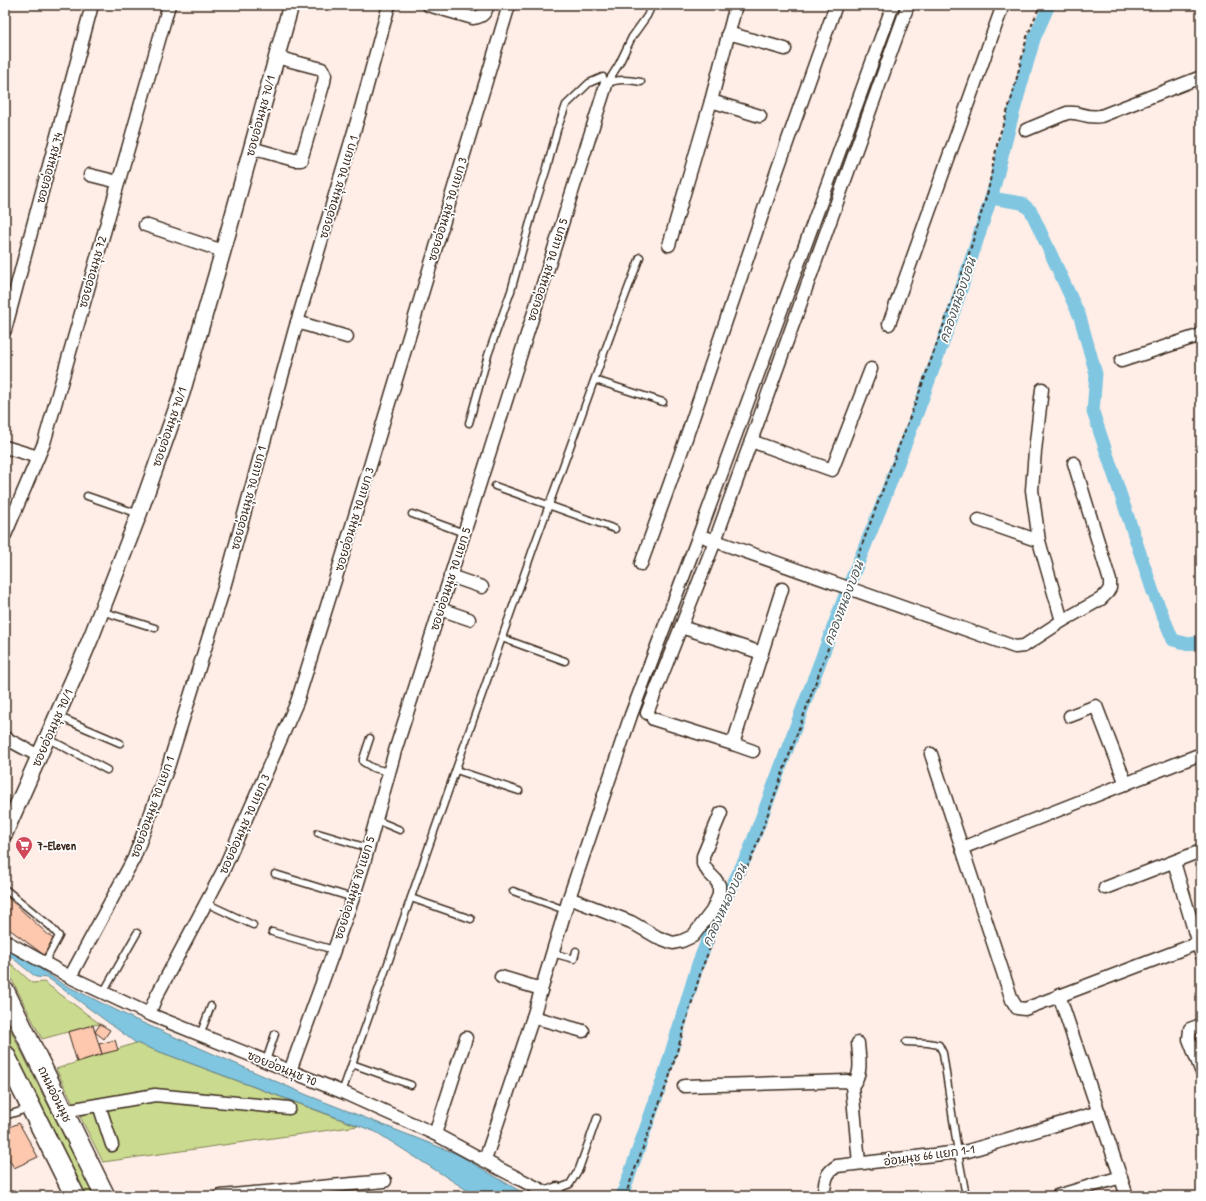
<svg xmlns="http://www.w3.org/2000/svg" width="1206" height="1201" viewBox="0 0 1206 1201" font-family="'Patrick Hand','Playpen Sans Thai',sans-serif">
<rect width="100%" height="100%" fill="#feeee7"/>
<filter id="ink" filterUnits="userSpaceOnUse"><feTurbulence type="fractalNoise" baseFrequency=".025" numOctaves="2"/><feDisplacementMap in="SourceGraphic" scale="8" xChannelSelector="R" yChannelSelector="G"/><feConvolveMatrix kernelMatrix="1 2 1 2 8 2 1 2 1" color-interpolation-filters="sRGB"/></filter>
<g filter="url(#ink)">
<g fill="#cada8e" stroke="#828256">
<polygon points="5,958 32,983 44,982 100,1024 93,1025 42,1039 5,966"/>
<polygon points="5,1019 94,1196 86,1196 5,1036"/>
<polygon points="136,1043 358,1126 103,1162 56,1069"/>
</g>
<polygon fill="#80c6e1" stroke="#648893" points="8,947 61,983 136,1020 307,1095 457,1154 528,1196 476,1196 376,1132 136,1043 48,978 36,977 5,952"/>
<g fill="none" stroke-linecap="round" stroke-linejoin="round">
<g stroke="#80c6e1" stroke-width="13">
<polyline points="991,198 1022,203 1031,211 1080,317 1096,374 1093,412 1153,592 1173,640 1189,644 1201,642"/>
<polyline points="622,1196 664,1076 698,964 717,916 749,851 847,590 881,507 918,411 952,317 993,192 1011,121 1034,39 1049,5"/>
</g>
</g>
<g fill="#fdc8ae" stroke="#3b2a1e">
<polygon points="5,895 53,939 44,955 5,926"/>
<polygon points="100,1024 110,1030 104,1039 95,1032"/>
<polygon points="93,1025 95,1032 102,1054 77,1062 68,1032"/>
<polygon points="115,1040 118,1050 102,1054 99,1044"/>
<polygon points="19,1123 38,1157 14,1168 5,1152 5,1129"/>
</g>
<g fill="none" stroke-linecap="round" stroke-linejoin="round">
<defs>
<g id="service">
<path d="M607,84C617,78 630,80 641,82"/>
<polyline points="606,85 619,64 632,37 647,16 652,5"/>
<polyline points="595,380 663,402"/>
<polyline points="469,423 488,355 511,291 532,215 547,168 557,130 566,105 589,83 603,77 606,85"/>
<polyline points="495,486 615,529"/>
<polyline points="87,496 139,514"/>
<polyline points="412,514 464,533"/>
<polyline points="101,611 155,628"/>
<polyline points="502,638 565,661"/>
<polyline points="57,716 120,743"/>
<polyline points="47,738 107,770"/>
<polyline points="370,738 363,759 363,762 373,768 389,772"/>
<polyline points="456,770 519,791"/>
<polyline points="376,820 400,830"/>
<polyline points="318,833 368,848"/>
<polyline points="275,874 353,898"/>
<polyline points="5,889 50,926 59,936 45,962"/>
<polyline points="513,891 565,910"/>
<polyline points="411,898 471,919"/>
<polyline points="206,903 253,925"/>
<polyline points="272,932 334,950"/>
<polyline points="552,953 574,959 576,951"/>
<polyline points="103,993 137,933"/>
<polyline points="200,1035 211,1006"/>
<polyline points="906,1042 928,1043 939,1045 943,1053 958,1153 966,1196"/>
<polyline points="266,1061 275,1034"/>
<polyline points="352,1064 411,1085"/>
<polyline points="342,1092 387,966 533,549 612,331 640,257"/>
<polyline points="5,1116 30,1108"/>
<polyline points="557,1189 570,1184 579,1169 597,1118"/>
</g>
<g id="minor">
<path d="M428,5L473,18C482,17 485,14 488,5"/>
<polyline points="728,33 785,49"/>
<polyline points="711,101 760,116"/>
<path d="M1026,130L1067,113C1081,111 1085,119 1101,116L1201,77"/>
<polyline points="251,148 294,160 301,160 324,82 325,75 322,69 276,57"/>
<polyline points="90,175 118,182"/>
<polyline points="145,225 223,251"/>
<polyline points="669,245 711,101 736,5"/>
<polyline points="297,322 347,337"/>
<polyline points="889,324 1003,5"/>
<polyline points="5,330 92,5"/>
<polyline points="1121,361 1201,335"/>
<polyline points="751,441 832,470 871,369"/>
<polyline points="5,447 38,457"/>
<polyline points="979,520 1039,541 1062,621"/>
<polyline points="5,535 44,443 169,5"/>
<polyline points="707,538 1015,647 1024,646 1062,621 1101,599 1107,593 1110,588 1110,581 1074,463"/>
<polyline points="1039,541 1032,490 1035,451 1042,389"/>
<polyline points="641,564 683,447 778,168 836,5"/>
<polyline points="450,576 482,587"/>
<polyline points="440,609 469,619"/>
<polyline points="681,627 762,653"/>
<polyline points="647,713 715,541 908,5"/>
<polyline points="1070,716 1096,706 1126,784"/>
<polyline points="653,719 733,744 753,751"/>
<polyline points="5,738 39,756"/>
<polyline points="733,744 782,589"/>
<polyline points="931,754 1012,1000 1017,1008 1025,1009 1201,942"/>
<polyline points="962,848 1201,754"/>
<polyline points="1174,862 1201,954"/>
<polyline points="1105,888 1201,851"/>
<polyline points="569,898 631,922 657,937 673,943 682,941 693,936 712,911 719,895 719,885 715,879 709,873 703,864 703,856 721,813"/>
<polyline points="5,941 70,977 149,1014 342,1092 435,1134 500,1169 547,1193 557,1189"/>
<polyline points="70,977 134,858 168,767 223,591 295,329 361,108 389,5"/>
<polyline points="501,977 541,989"/>
<polyline points="1059,995 1127,1196"/>
<polyline points="149,1014 156,997 223,871 297,702 351,529 509,5"/>
<polyline points="533,1017 583,1031"/>
<polyline points="1201,1025 1190,1029 1189,1039 1201,1070"/>
<polyline points="290,1071 353,898 364,863 395,751 606,85"/>
<polyline points="684,1086 847,1081 852,1086 859,1163"/>
<path d="M852,1086C863,1073 859,1059 858,1043"/>
<polyline points="99,1105 112,1145"/>
<polyline points="63,1111 155,1095 289,1108"/>
<polyline points="435,1134 466,1038"/>
<polyline points="485,1160 533,1017 569,898 631,715 699,535 893,5"/>
<polyline points="221,1196 385,1181"/>
<path d="M823,1196C826,1181 824,1174 837,1166L968,1151L1099,1112"/>
<polyline points="1057,1196 1121,1177"/>
</g>
<polyline id="tertiary" points="5,833 79,666 92,635 139,514 182,393 223,251 291,5"/>
<g id="primary">
<polyline points="5,992 105,1196"/>
<polyline points="5,1055 75,1196"/>
</g>
</defs>
<use href="#service" stroke="#3b2a1e" stroke-width="9"/>
<use href="#minor" stroke="#3b2a1e" stroke-width="15"/>
<use href="#tertiary" stroke="#3b2a1e" stroke-width="18"/>
<use href="#primary" stroke="#3b2a1e" stroke-width="22"/>
<g stroke="#3b2a1e" stroke-width="2" stroke-dasharray="4 3" stroke-linecap="butt">
<polyline points="850,577 922,385 968,257 988,191 998,140 1012,97 1027,37 1040,5"/>
<polyline points="731,899 754,852 846,599"/>
<polyline points="625,1196 669,1078 702,968 721,920"/>
</g>
<use href="#service" stroke="#fff" stroke-width="6"/>
<use href="#minor" stroke="#fff" stroke-width="12"/>
<use href="#tertiary" stroke="#fff" stroke-width="15"/>
<use href="#primary" stroke="#fff" stroke-width="19"/>
</g>
</g>
<defs>
<symbol id="supermarket-pin" viewBox="-11 -11 22 30"><path d="M0 17L-7.5 6A9.5 9.5 0 1 1 7.5 6Z" fill="#d1495b" stroke="#fff"/><path d="M-6-5.5h2.5l.6 2H6L4.5 2H-2.5L-4.4-4H-6ZM-1.5 3.2a1.3 1.3 0 1 0 .1 0ZM3 3.2a1.3 1.3 0 1 0 .1 0Z" fill="#fff"/></symbol>
</defs>
<g fill-rule="evenodd">
<use href="#supermarket-pin" x="14" y="835" width="20" height="27"/>
</g>
<g text-anchor="middle" dominant-baseline="central" stroke-width="3.5" stroke-linejoin="round" paint-order="stroke">
<g font-size="12" fill="#3b2a1e" stroke="#fff">
<text transform="translate(260 116) rotate(-75)">ซอยอ่อนนุช 70/1</text>
<text transform="translate(49 168) rotate(-75)">ซอยอ่อนนุช 74</text>
<text transform="translate(338 187) rotate(-73)">ซอยอ่อนนุช 70 แยก 1</text>
<text transform="translate(447 209) rotate(-73)">ซอยอ่อนนุช 70 แยก 3</text>
<text transform="translate(547 270) rotate(-72)">ซอยอ่อนนุช 70 แยก 5</text>
<text transform="translate(92 272) rotate(-74)">ซอยอ่อนนุช 72</text>
<text transform="translate(169 427) rotate(-71)">ซอยอ่อนนุช 70/1</text>
<text transform="translate(248 498) rotate(-75)">ซอยอ่อนนุช 70 แยก 1</text>
<text transform="translate(354 519) rotate(-73)">ซอยอ่อนนุช 70 แยก 3</text>
<text transform="translate(450 579) rotate(-72)">ซอยอ่อนนุช 70 แยก 5</text>
<text transform="translate(52 728) rotate(-66)">ซอยอ่อนนุช 70/1</text>
<text transform="translate(152 807) rotate(-70)">ซอยอ่อนนุช 70 แยก 1</text>
<text transform="translate(244 824) rotate(-66)">ซอยอ่อนนุช 70 แยก 3</text>
<text transform="translate(354 888) rotate(-72)">ซอยอ่อนนุช 70 แยก 5</text>
<text transform="translate(282 1068) rotate(22)">ซอยอ่อนนุช 70</text>
<text transform="translate(55 1094) rotate(64)">ถนนอ่อนนุช</text>
<text transform="translate(929 1155) rotate(-8)">อ่อนนุช 66 แยก 1-1</text>
</g>
<g font-size="12" font-weight="bold" fill="#3b2a1e" stroke="#fff" text-anchor="start">
<text x="37" y="845">7-Eleven</text>
</g>
<g font-size="13" font-style="italic" fill="#505958" stroke="#fff">
<text transform="translate(957 300) rotate(-71)">คลองหนองบอน</text>
<text transform="translate(843 603) rotate(-69)">คลองหนองบอน</text>
<text transform="translate(724 905) rotate(-65)">คลองหนองบอน</text>
</g>
</g>
<rect width="1206" height="1201" fill="none" stroke="#fff" stroke-width="20"/>
<rect x="10" y="10" width="1186" height="1181" fill="none" stroke="#3b2a1e" stroke-width="1.5" filter="url(#ink)"/>
</svg>
